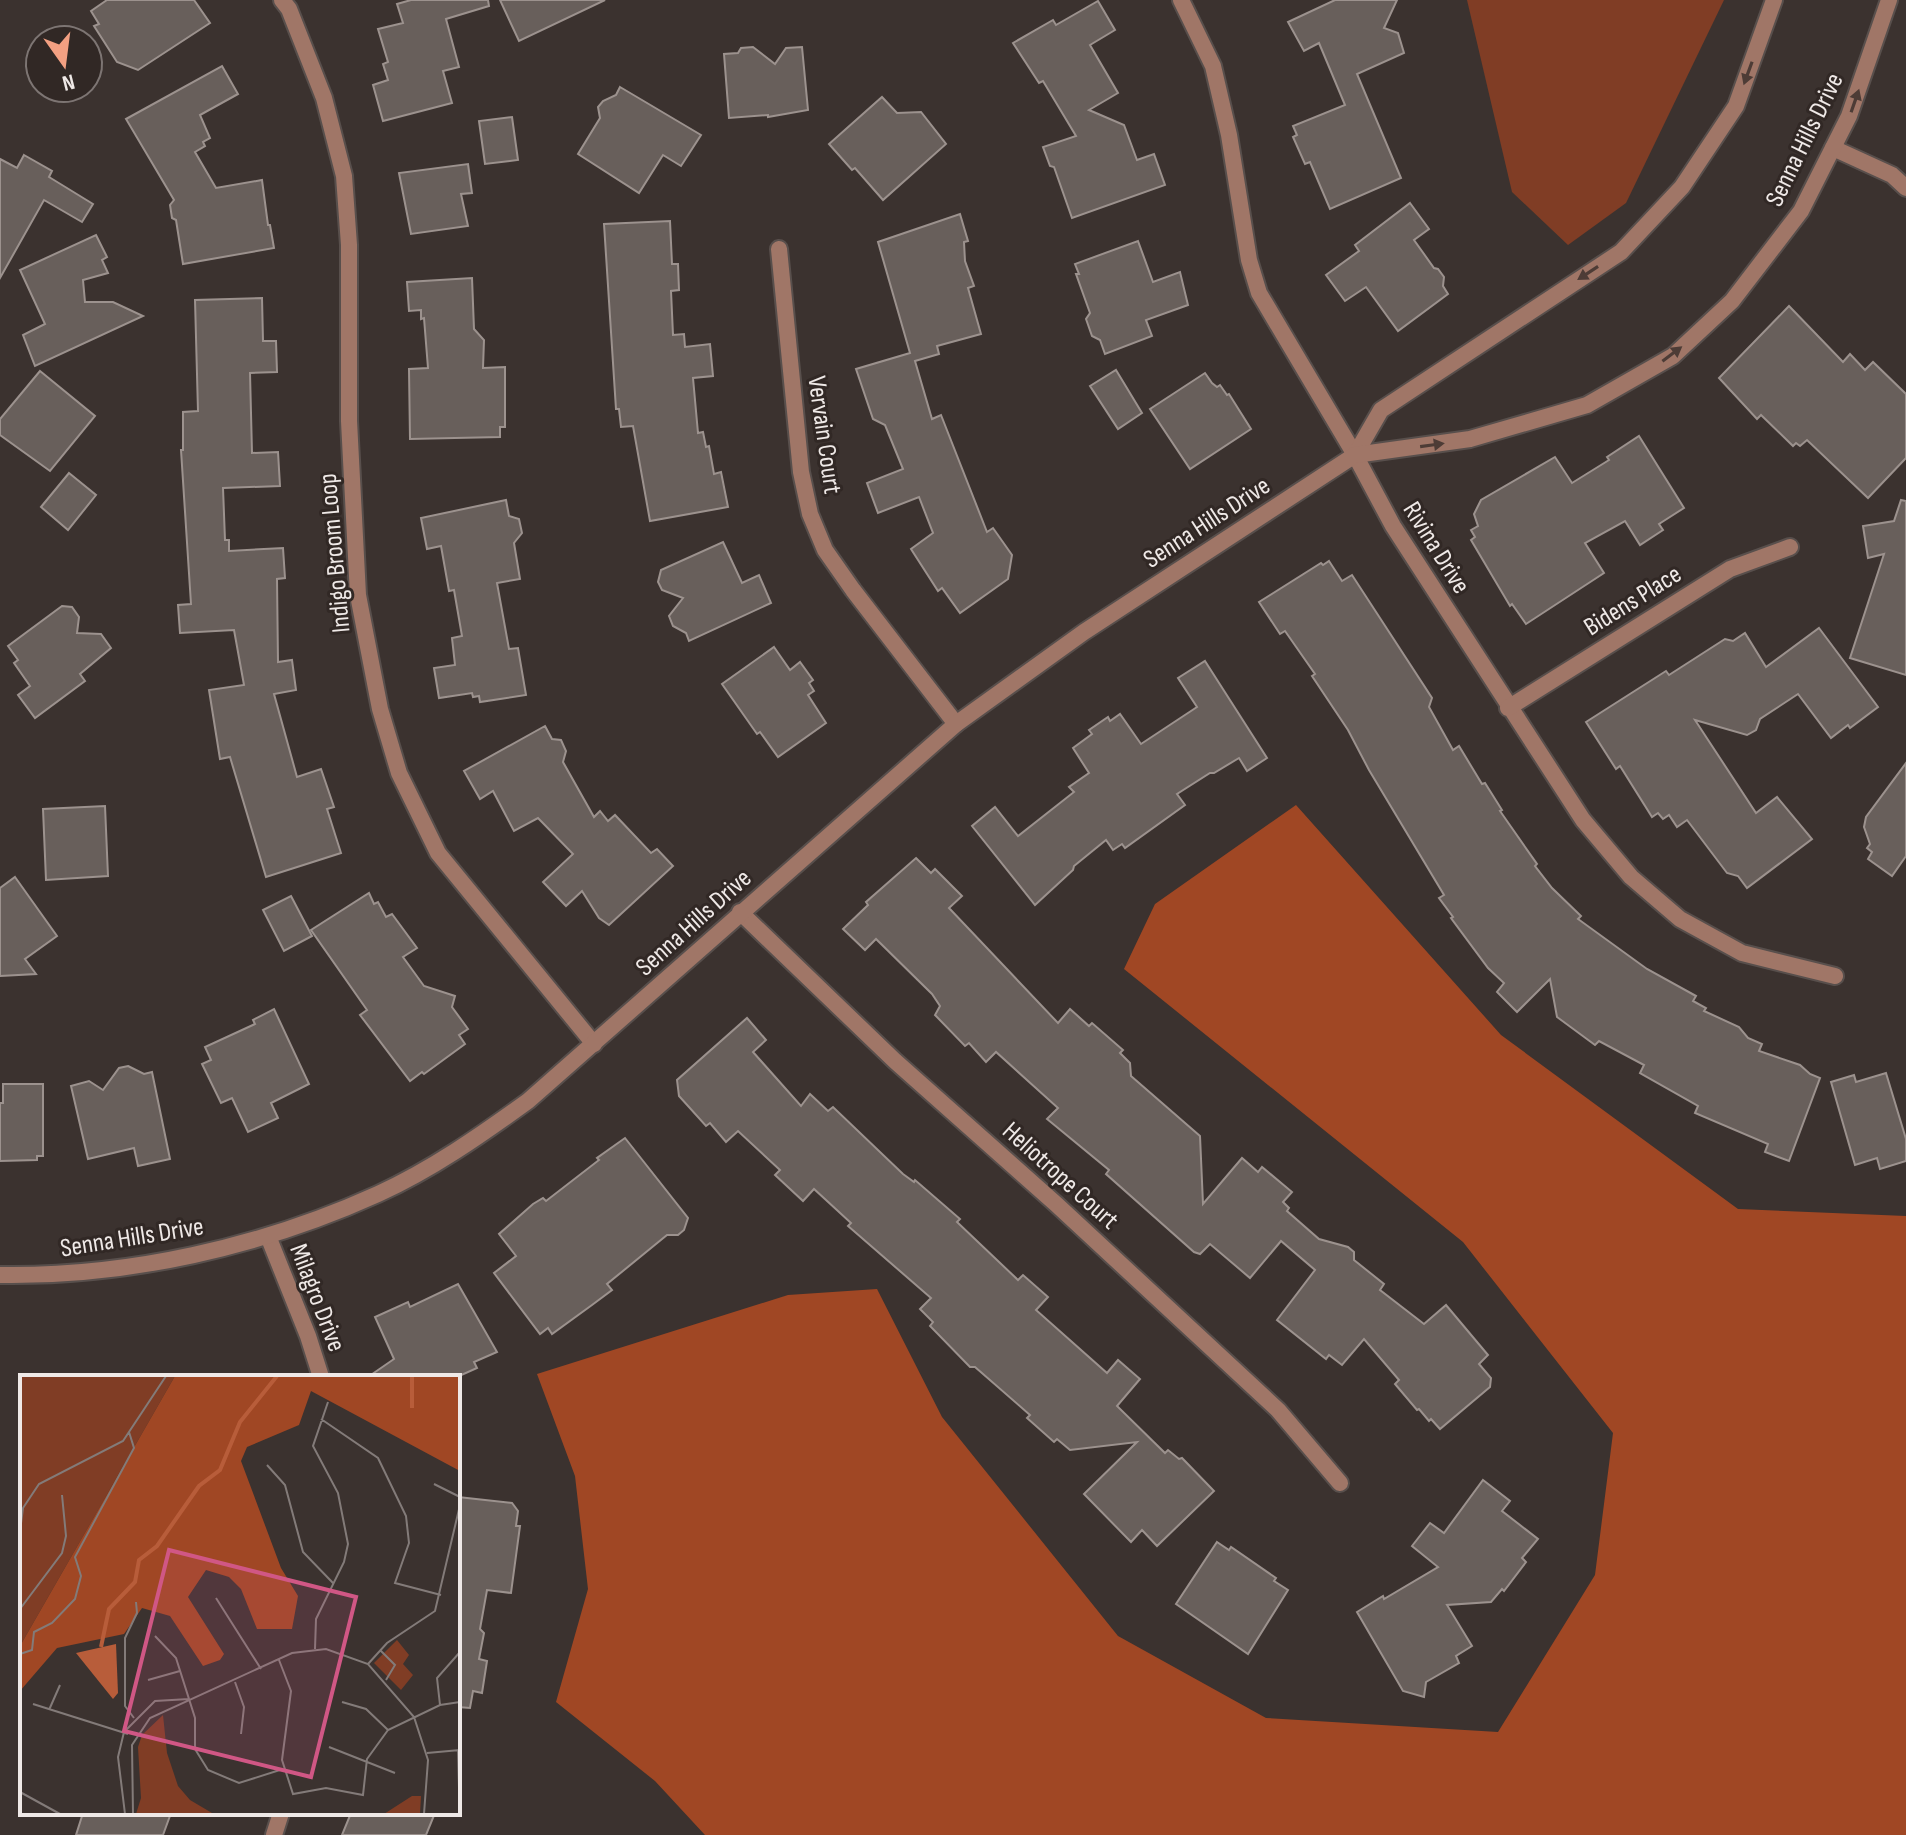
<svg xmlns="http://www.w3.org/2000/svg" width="1906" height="1835" viewBox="0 0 1906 1835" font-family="'Sofia Sans Condensed',sans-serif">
<rect width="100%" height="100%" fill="#3b322f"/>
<polygon fill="#803d25" points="1467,0 1724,0 1626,203 1568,245 1512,192"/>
<polygon fill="#a04724" points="1296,805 1501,1035 1738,1209 1906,1216 1906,1835 705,1835 655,1781 556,1702 588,1589 575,1476 537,1374 788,1295 877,1289 942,1417 1118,1636 1266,1718 1498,1732 1595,1575 1613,1433 1463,1242 1124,969 1155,904"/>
<g fill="#685f5b" stroke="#9c928e" stroke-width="2">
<polygon points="107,0 194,0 210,23 138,70 117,62 94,26 99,24 91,11"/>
<polygon points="411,0 488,0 489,6 446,19 459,67 443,71 452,103 383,121 373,85 388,80 383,64 388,62 378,29 403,23 397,4"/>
<polygon points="500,0 605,0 519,41"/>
<polygon points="1335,0 1397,0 1384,28 1398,33 1404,53 1357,74 1401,178 1330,209 1310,162 1305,164 1293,137 1297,135 1293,126 1345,105 1319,43 1304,51 1288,22"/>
<polygon points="1098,1 1115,30 1090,45 1118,93 1089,110 1124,125 1137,160 1154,154 1165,185 1072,218 1054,167 1050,166 1043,147 1076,136 1043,81 1039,83 1013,43 1053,20 1056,25"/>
<polygon points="753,47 775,64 786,48 802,47 808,110 768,117 768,115 729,118 724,54 738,53 741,48"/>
<polygon points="222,66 238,94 200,115 210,138 203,142 205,146 195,152 216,188 262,180 268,225 270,225 274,248 183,264 176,220 172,218 170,205 174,200 126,119"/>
<polygon points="620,87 701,135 681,166 663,155 639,193 578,154 600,118 598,107 603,101 616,95"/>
<polygon points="882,97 897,113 921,112 946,144 883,200 855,168 852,170 829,144"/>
<polygon points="512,117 518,160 485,164 479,121"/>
<polygon points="24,155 52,171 49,177 93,204 82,222 44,200 0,278 0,159 17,168"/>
<polygon points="468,164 472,193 461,194 468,226 411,234 399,173"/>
<polygon points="1410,203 1429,229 1414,240 1434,268 1438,269 1444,277 1443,286 1448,294 1398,331 1366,287 1345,301 1326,275 1359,251 1355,245"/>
<polygon points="960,214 968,241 964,242 965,261 974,286 968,288 981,334 937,346 939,354 915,361 932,419 941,415 987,532 993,528 1012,555 1008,579 960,613 942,588 938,591 911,549 933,533 919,497 878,513 867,483 903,469 885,425 873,419 856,369 910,353 878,242"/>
<polygon points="670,221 672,264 678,264 679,290 671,291 673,335 684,334 685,347 710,344 713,376 693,378 698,433 703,432 706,447 709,446 714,474 721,472 728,507 650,521 633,426 621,427 619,409 616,409 604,224"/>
<polygon points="96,235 107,257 102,260 108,273 83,280 85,302 113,302 143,316 35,366 23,335 45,324 20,270"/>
<polygon points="1138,241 1153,282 1180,272 1188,305 1146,320 1152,336 1105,354 1100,340 1092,336 1086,319 1090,313 1076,274 1079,274 1075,264"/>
<polygon points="472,278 474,329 484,340 483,368 505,367 505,427 500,427 500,437 410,439 409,369 428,368 424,318 421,319 421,310 409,311 407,282"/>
<polygon points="262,298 263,341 276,341 277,372 250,373 252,453 278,452 280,486 223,488 225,540 229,540 229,551 283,548 285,578 277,579 278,662 292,660 296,690 274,694 297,777 321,769 334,807 327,809 341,853 266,877 230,757 220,759 209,690 244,685 234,630 180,633 178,605 191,604 181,450 183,450 183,412 198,411 195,300"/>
<polygon points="1789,306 1843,362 1850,354 1865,370 1873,362 1906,394 1906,458 1868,498 1807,440 1800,446 1796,443 1793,446 1761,415 1757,419 1719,378"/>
<polygon points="1116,370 1142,413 1118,429 1090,386"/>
<polygon points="40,371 95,416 50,471 0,435 0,419"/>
<polygon points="1205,373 1212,383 1217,387 1220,385 1227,395 1229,394 1251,429 1190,469 1150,409"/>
<polygon points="1639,436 1684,508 1659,524 1663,530 1640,545 1625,521 1585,543 1604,573 1526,624 1512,604 1510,606 1471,540 1475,537 1471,530 1478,526 1474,514 1481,500 1555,457 1572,483 1609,460 1607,457"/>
<polygon points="69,473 96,495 68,530 41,507"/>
<polygon points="506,500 509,516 519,519 522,533 514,543 520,579 497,583 509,649 518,648 526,695 480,702 479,696 473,697 472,693 439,698 434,668 455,665 452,638 462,636 454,590 449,591 441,546 427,549 421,518"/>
<polygon points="1901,500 1906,501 1906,675 1850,658 1884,554 1868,558 1863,526 1894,521"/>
<polygon points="723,542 742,583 759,575 771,603 689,641 686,633 673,626 669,616 683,598 662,590 658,582 661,570"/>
<polygon points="1329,561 1342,581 1352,575 1432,698 1429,707 1453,750 1459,746 1482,784 1485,783 1502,810 1500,811 1537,864 1535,866 1552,888 1581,916 1578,919 1647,969 1696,996 1693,1001 1706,1008 1704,1011 1739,1027 1748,1038 1762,1044 1759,1051 1800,1065 1810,1074 1820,1078 1789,1161 1765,1152 1768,1144 1695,1113 1698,1106 1640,1073 1644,1065 1599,1041 1595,1045 1557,1017 1550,979 1517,1012 1497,992 1504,983 1488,968 1451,918 1453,917 1439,898 1444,895 1369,770 1348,730 1312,676 1315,674 1285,631 1280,634 1259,602 1321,563 1323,565"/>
<polygon points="62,606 72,607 79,617 77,633 101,634 111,648 80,674 85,681 35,718 18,695 30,686 14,663 18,660 8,646"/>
<polygon points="1819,628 1878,707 1850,728 1848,725 1831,738 1798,694 1760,719 1756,730 1747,735 1695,720 1756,813 1777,797 1812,839 1747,888 1738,876 1727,873 1687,820 1677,827 1669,815 1663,819 1658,813 1652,817 1620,766 1616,769 1586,722 1666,671 1669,675 1725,639 1733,641 1745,633 1766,667"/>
<polygon points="774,647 790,670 800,662 813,680 809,683 814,691 808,695 826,723 778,757 760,732 757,734 722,684"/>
<polygon points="1205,661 1267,758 1247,771 1239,758 1214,773 1210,773 1177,794 1185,805 1125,848 1122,844 1113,850 1106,840 1074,866 1073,870 1035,905 972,826 995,807 1018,836 1074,792 1069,787 1089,773 1073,748 1092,734 1089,730 1108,717 1110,721 1120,714 1141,744 1197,707 1178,678"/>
<polygon points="545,726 552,739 561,740 566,751 563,762 594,817 600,811 608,821 615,815 651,853 657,849 673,866 609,925 599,918 582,891 566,906 543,882 573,854 538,818 514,831 493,791 480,799 464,771"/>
<polygon points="1906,763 1906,856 1892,876 1868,859 1872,852 1867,848 1870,844 1864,827 1866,817"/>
<polygon points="105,806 108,876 46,880 43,809"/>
<polygon points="916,858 931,873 935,869 962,896 949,908 1058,1023 1070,1009 1089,1026 1092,1023 1123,1050 1120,1053 1130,1063 1131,1076 1200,1136 1203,1204 1242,1158 1258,1172 1262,1167 1292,1192 1283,1202 1289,1208 1287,1211 1319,1239 1348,1247 1354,1252 1354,1260 1384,1284 1380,1290 1424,1324 1446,1305 1488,1355 1479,1364 1491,1378 1490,1387 1440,1429 1431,1419 1429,1421 1419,1409 1417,1410 1395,1384 1399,1380 1364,1339 1342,1365 1329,1355 1326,1359 1277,1320 1315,1270 1281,1241 1250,1278 1210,1244 1200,1254 1194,1252 1106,1174 1109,1170 1047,1119 1058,1108 996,1052 986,1062 969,1043 965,1046 935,1015 940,1006 932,994 876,939 865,950 843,929 868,905 866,902"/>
<polygon points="15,877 57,936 25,959 36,974 0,976 0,888"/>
<polygon points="369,893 374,904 378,902 386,917 392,914 417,948 403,957 424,986 455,996 452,1007 468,1029 459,1035 465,1044 424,1074 422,1072 410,1081 360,1015 367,1010 311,930"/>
<polygon points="291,896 312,936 284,951 263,910"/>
<polygon points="274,1009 309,1084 271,1103 278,1118 248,1132 232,1098 221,1103 202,1064 211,1060 205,1047 255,1024 253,1020"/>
<polygon points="747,1018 766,1040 753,1052 801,1106 810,1094 828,1111 833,1107 903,1174 914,1182 915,1180 960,1219 957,1222 1018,1280 1023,1275 1048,1297 1036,1310 1107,1373 1118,1360 1140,1379 1117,1406 1165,1453 1168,1450 1179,1459 1182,1458 1214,1491 1157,1546 1142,1530 1131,1542 1084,1494 1137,1442 1070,1450 1057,1439 1054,1442 1027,1418 1030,1415 975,1367 970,1367 930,1326 933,1322 920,1309 931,1298 848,1226 851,1223 814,1189 803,1201 775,1175 780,1170 738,1131 726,1142 710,1123 706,1126 679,1096 677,1080"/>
<polygon points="128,1066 144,1074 152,1072 170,1159 138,1166 134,1148 88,1159 71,1086 89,1081 103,1090 119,1068"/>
<polygon points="1886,1073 1906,1139 1906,1161 1880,1169 1877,1158 1855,1165 1831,1082 1854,1075 1856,1082"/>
<polygon points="3,1084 43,1084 43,1156 37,1156 37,1160 0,1161 0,1103 3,1103"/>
<polygon points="625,1138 688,1218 684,1230 678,1235 667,1235 607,1284 612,1290 592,1305 552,1334 548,1328 540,1334 494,1273 516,1256 499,1234 533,1204 543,1198 546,1201 599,1160 597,1158"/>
<polygon points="458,1284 497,1352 474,1362 477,1368 457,1377 368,1377 394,1359 375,1317 408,1302 410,1307"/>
<polygon points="1483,1480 1510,1501 1502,1511 1538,1539 1522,1558 1526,1562 1504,1591 1502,1589 1491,1602 1447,1605 1472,1646 1456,1656 1459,1663 1426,1682 1424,1697 1403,1691 1357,1612 1383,1596 1384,1599 1438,1567 1412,1546 1430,1523 1444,1533"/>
<polygon points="458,1497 512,1503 518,1511 516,1526 520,1526 511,1593 487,1590 480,1629 484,1633 479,1659 487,1661 482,1693 473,1691 470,1708 458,1707"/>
<polygon points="1217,1542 1229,1550 1231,1547 1276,1578 1274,1581 1288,1590 1248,1654 1176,1604"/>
<polygon points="83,1813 171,1813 163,1835 76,1835"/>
<polygon points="351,1813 435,1813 426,1835 342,1835"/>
</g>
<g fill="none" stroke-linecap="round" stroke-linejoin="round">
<defs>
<polyline id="service" points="1833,148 1892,175 1906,188"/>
<g id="minor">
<polyline points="282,0 289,9 324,98 344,176 349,245 349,421 358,595 380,709 399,773 438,853 594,1044"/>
<polyline points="1181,0 1213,66 1229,135 1249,260 1259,293 1355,455 1393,526 1583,820 1631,877 1680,919 1742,953 1835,976"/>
<polyline points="779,249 801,472 810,514 825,550 853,590 956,724"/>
<polyline points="1355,455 1381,410 1621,252 1682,187 1736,106 1774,0"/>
<polyline points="1508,708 1730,569 1790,547"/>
<polyline points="740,912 895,1061 1056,1204 1278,1410 1340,1483"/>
<polyline points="268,1236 308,1336 321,1377"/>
<path d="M0,1275C128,1277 261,1247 378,1194C431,1170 481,1135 528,1101L956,724L1084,632L1355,455L1470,439L1587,405L1673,356L1732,301L1801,211L1849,116L1889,0"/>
<polyline points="274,1835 281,1813"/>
</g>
</defs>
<use href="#service" stroke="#584f4c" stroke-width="20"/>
<use href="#minor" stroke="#584f4c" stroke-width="20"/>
<use href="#service" stroke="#a07667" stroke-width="16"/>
<use href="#minor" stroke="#a07667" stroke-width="16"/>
</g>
<defs><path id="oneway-solid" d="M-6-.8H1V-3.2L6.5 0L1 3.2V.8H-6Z" transform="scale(2)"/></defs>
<g fill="#4d3c36">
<use href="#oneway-solid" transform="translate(1748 73) rotate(110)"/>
<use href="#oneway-solid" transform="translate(1855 101) rotate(-71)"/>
<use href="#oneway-solid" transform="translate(1588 273) rotate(147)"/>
<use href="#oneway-solid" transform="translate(1672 354) rotate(-37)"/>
<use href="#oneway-solid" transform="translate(1432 445) rotate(-8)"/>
</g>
<g text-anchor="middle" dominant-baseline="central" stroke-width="6" stroke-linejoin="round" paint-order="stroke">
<g font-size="26" fill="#efe9e7" stroke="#312825">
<text transform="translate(1805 140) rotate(-64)">Senna Hills Drive</text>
<text transform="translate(824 435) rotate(82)">Vervain Court</text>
<text transform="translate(1207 523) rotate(-33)">Senna Hills Drive</text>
<text transform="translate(1436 548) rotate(58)">Rivina Drive</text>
<text transform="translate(335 553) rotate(-95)">Indigo Broom Loop</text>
<text transform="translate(1633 601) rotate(-32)">Bidens Place</text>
<text transform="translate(694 923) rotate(-42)">Senna Hills Drive</text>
<text transform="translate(1060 1176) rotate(42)">Heliotrope Court</text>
<text transform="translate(132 1238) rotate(-9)">Senna Hills Drive</text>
<text transform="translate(317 1298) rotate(69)">Milagro Drive</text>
</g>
</g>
<g transform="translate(20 1375)">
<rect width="440" height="440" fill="#3b322f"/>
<path d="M0,1H155L0,271ZM377,265L389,280L383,289L393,300L381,315L354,288ZM143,340L147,378L158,411L170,425L192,438L231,439H116L121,423L118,372L122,360ZM392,421H401L400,439H364Z" fill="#803d25"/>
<path d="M155,1H440V96L291,16L279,50L227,72L221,86L261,193L278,221L272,254H237L221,214L209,202L186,195L168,222L204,279L200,285L183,291L150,241L122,233L104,259L37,273L0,316V271Z" fill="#a04724"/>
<path d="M96,269L98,318L93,324L56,278Z" fill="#b85d3a"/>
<path fill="none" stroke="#b85d3a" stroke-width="4" d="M392,33V1M81,272L89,234L115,207L119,185L137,171L179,111L200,95L220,47L257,1"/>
<path fill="none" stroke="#837b79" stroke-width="2" d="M301,44L358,83L386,141L389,168L375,208L421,220M247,90L265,110L283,177L313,208M414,109L440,122M0,156L3,133L19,109L103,66L146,1M196,223L241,294M0,234L42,178L46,161L42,120M135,261L156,283L175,343V374L188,395L219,408L263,394M295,274L296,244L324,187L328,169L318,118L293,71L308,27M360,275L375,290L366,305M0,279L12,275L14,257L32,248L55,224L61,201L55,182L114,73L109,57M259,285L271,316L262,385L273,419L306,413L343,420L347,384L368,355L420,330L440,327M348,289L367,268L415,236L440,130M128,305L160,296M215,307L224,332L221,359M322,327L346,334L368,355M13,329L108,359M420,330L417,303L440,277M29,335L40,310M114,343L105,331V263L117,238L116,227M309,372L375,398M438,375L439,413M407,378L440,375M0,417L40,439M105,439L98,382L104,357L135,326L169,324M113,439L112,370L130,343L272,278L306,274L348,289L394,342L408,385L404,439"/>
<path fill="#d05785" fill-opacity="0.15" stroke="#d05785" stroke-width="4" d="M149,175L336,222L291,402L104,356Z"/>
<rect width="440" height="440" fill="none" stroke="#efe9e7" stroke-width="4"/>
</g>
<g transform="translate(64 64) rotate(166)"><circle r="38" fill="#312825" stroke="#7d7573" stroke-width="2"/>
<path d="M0-6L14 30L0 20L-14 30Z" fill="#f3a082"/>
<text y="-12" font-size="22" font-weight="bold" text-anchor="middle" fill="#efe9e7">N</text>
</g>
</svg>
